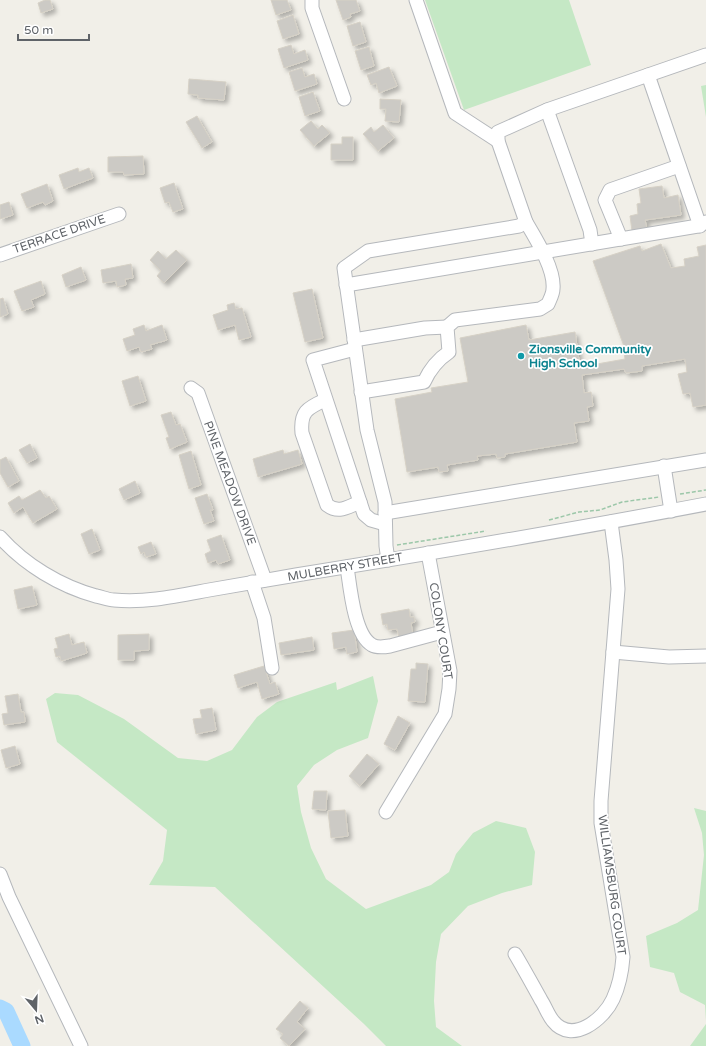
<svg xmlns="http://www.w3.org/2000/svg" width="706" height="1046" viewBox="0 0 706 1046" font-family="'Varela Round',sans-serif">
<defs>
<filter id="shadow"><feDropShadow dx="3.5" dy="3.5" stdDeviation="2" flood-color="#0004"/></filter>
</defs>
<rect width="100%" height="100%" fill="#f1efe8"/>
<g fill="#c5e8c5">
<polygon points="425,0 569,0 591,65 464,110"/>
<polygon points="706,85 706,117 701,86"/>
<polygon points="373,676 378,701 368,738 337,750 314,765 297,786 301,812 311,848 326,879 366,909 431,885 449,872 456,854 473,833 496,821 526,828 535,852 532,885 502,893 468,906 441,934 436,962 434,1001 436,1027 462,1046 386,1046 364,1024 215,887 149,885 163,861 167,830 57,742 46,699 55,693 78,695 124,719 178,758 207,761 232,750 257,717 277,702 336,682 337,690"/>
<polygon points="694,808 706,811 706,1021 705,1005 680,992 674,973 650,967 646,936 677,923 698,910 704,855 702,833"/>
<polygon points="706,1024 706,1046 690,1046"/>
</g>
<g fill="none" stroke-linecap="round" stroke-linejoin="round">
<polyline stroke="#aadaff" stroke-width="17" points="0,1008 6,1011 22,1046"/>
</g>
<g fill="#cccac5" stroke="#d6d1c6" filter="url(#shadow)">
<polygon points="45,0 50,0 53,9 41,13 38,3"/>
<polygon points="271,0 287,0 291,10 276,15"/>
<polygon points="336,0 356,0 360,11 350,14 351,17 343,20"/>
<polygon points="293,15 299,34 283,39 277,21"/>
<polygon points="360,22 366,42 353,46 347,26"/>
<polygon points="291,45 294,54 305,50 308,60 284,68 278,49"/>
<polygon points="369,47 374,66 361,70 355,51"/>
<polygon points="389,67 397,86 379,93 376,83 371,85 367,75"/>
<polygon points="302,68 305,77 314,74 317,84 295,91 289,72"/>
<polygon points="189,79 226,82 224,100 198,98 198,95 188,94"/>
<polygon points="313,92 320,111 305,116 299,97"/>
<polygon points="380,99 401,100 399,122 385,121 386,109 380,109"/>
<polygon points="197,116 212,142 202,148 186,122"/>
<polygon points="311,121 318,129 322,125 330,133 314,146 300,130"/>
<polygon points="383,125 394,138 378,151 363,134 371,127 374,132"/>
<polygon points="342,137 353,137 353,160 331,160 331,144 342,144"/>
<polygon points="143,156 144,174 124,175 123,172 108,172 108,157"/>
<polygon points="78,168 79,172 89,168 93,178 64,189 59,175"/>
<polygon points="174,183 183,209 173,212 169,202 165,203 160,188"/>
<polygon points="47,184 53,201 45,205 43,202 27,208 21,194"/>
<polygon points="662,186 664,198 678,195 681,215 645,220 647,229 632,231 630,216 638,214 637,204 641,203 639,189"/>
<polygon points="9,202 13,215 0,219 0,205"/>
<polygon points="661,244 671,268 685,266 684,259 699,256 697,247 706,245 706,405 693,407 690,393 683,394 678,374 687,372 685,359 642,366 642,371 626,373 624,369 582,375 584,393 591,392 593,406 587,407 589,421 574,423 577,442 505,454 505,457 497,458 496,454 477,456 478,460 447,465 448,471 439,472 438,467 407,472 395,399 432,392 431,388 468,382 460,338 526,325 529,340 575,332 580,367 625,359 624,353 626,352 593,261 640,246 642,251"/>
<polygon points="176,250 187,260 164,283 157,276 161,271 150,260 158,251 166,259"/>
<polygon points="131,264 133,278 125,279 126,285 117,287 116,281 103,283 101,270"/>
<polygon points="81,267 86,280 66,287 62,275"/>
<polygon points="41,281 45,294 31,300 34,307 22,311 14,291"/>
<polygon points="312,289 323,338 305,342 293,293"/>
<polygon points="3,298 8,314 0,317 0,299"/>
<polygon points="234,303 236,309 242,308 251,337 239,340 235,325 218,330 213,315 228,310 227,305"/>
<polygon points="144,325 146,331 162,325 167,340 150,345 152,349 141,352 139,347 127,351 123,339 135,335 133,329"/>
<polygon points="138,376 146,401 130,406 122,381"/>
<polygon points="171,412 176,425 180,424 187,442 170,449 166,438 169,437 161,415"/>
<polygon points="30,444 37,458 27,463 19,450"/>
<polygon points="283,450 284,454 298,450 302,464 258,477 253,459"/>
<polygon points="191,451 201,485 189,489 179,455"/>
<polygon points="6,457 19,481 8,487 0,473 0,460"/>
<polygon points="135,481 140,493 124,500 119,489"/>
<polygon points="40,490 46,498 49,496 57,509 33,523 23,507 14,513 8,503 19,496 22,500"/>
<polygon points="207,494 213,510 210,510 214,521 204,524 195,498"/>
<polygon points="92,529 100,550 89,554 81,534"/>
<polygon points="221,535 230,560 218,564 216,560 208,563 205,554 211,551 207,540"/>
<polygon points="151,542 156,554 146,557 144,552 141,554 138,547"/>
<polygon points="32,586 37,605 18,609 14,590"/>
<polygon points="409,609 410,617 414,617 415,622 411,623 413,636 399,638 397,629 388,630 387,624 383,625 381,614"/>
<polygon points="354,630 357,652 347,654 346,647 334,649 332,633"/>
<polygon points="69,634 72,645 84,642 87,653 61,661 60,656 56,657 54,649 58,648 55,638"/>
<polygon points="149,634 149,650 134,651 134,660 118,660 118,635"/>
<polygon points="312,637 314,650 281,655 279,643"/>
<polygon points="416,663 428,664 425,702 408,701 411,669 416,669"/>
<polygon points="264,666 270,684 275,682 279,694 262,699 257,682 238,688 234,675"/>
<polygon points="18,694 21,712 24,712 25,722 4,725 2,714 8,713 5,696"/>
<polygon points="212,708 216,730 196,734 193,719 202,718 200,710"/>
<polygon points="398,716 410,723 395,750 384,744"/>
<polygon points="15,746 20,764 6,768 1,750"/>
<polygon points="367,754 379,764 360,786 349,776"/>
<polygon points="314,791 327,791 326,810 312,809"/>
<polygon points="345,810 348,836 331,838 328,811"/>
<polygon points="300,1001 308,1008 297,1022 305,1029 289,1046 280,1038 283,1034 276,1029"/>
</g>
<g fill="none" stroke-linecap="round" stroke-linejoin="round">
<defs>
<g id="minor">
<polyline points="312,0 312,8 344,99"/>
<polyline points="416,0 455,113 498,141"/>
<polyline points="648,75 700,226"/>
<polyline points="547,110 590,230 592,244"/>
<polyline points="621,239 605,200 610,190 679,166"/>
<polyline points="0,255 119,214"/>
<polyline points="346,285 698,226 706,222"/>
<polyline points="354,340 425,328 447,327"/>
<polyline points="355,349 313,360 364,514 371,520 385,524"/>
<polyline points="191,388 198,393 265,580"/>
<path d="M361,392L424,382C430,369 437,360 449,352L447,327L455,320L540,309L548,304C550,299 553,294 553,289C555,269 536,239 526,222"/>
<path d="M325,400C307,408 300,412 302,433L327,505C339,514 347,507 360,502"/>
<polyline points="664,466 671,511"/>
<polyline points="385,513 706,460"/>
<path d="M0,537C25,565 60,586 96,596C102,597 108,600 114,600C146,603 177,596 209,590C238,585 267,580 296,575C433,553 570,530 706,504"/>
<polyline points="388,560 386,546 385,502 367,430 344,268 368,251 519,226 526,222 498,141 498,132 547,110 706,55"/>
<path d="M347,567C350,586 354,635 372,645C377,648 384,647 390,646L442,632"/>
<polyline points="252,582 264,618 272,668"/>
<polyline points="613,652 669,657 706,656"/>
<polyline points="386,812 445,714 449,689 450,671 428,553"/>
<polyline points="0,874 9,897 81,1046"/>
<path d="M515,954C524,969 532,984 541,1000C545,1006 548,1015 553,1021C572,1045 604,1019 613,999C619,986 622,971 623,957L601,823V801L618,589L616,560L611,522"/>
</g>
</defs>
<use href="#minor" stroke="#b5b8bc" stroke-width="15"/>
<g stroke="#9cc7a9" stroke-width="1.5" stroke-dasharray="4 2" stroke-linecap="butt">
<polyline points="680,494 706,490"/>
<polyline points="549,520 579,512 600,510 622,502 659,497"/>
<polyline points="397,545 486,531"/>
</g>
<use href="#minor" stroke="#fff" stroke-width="13"/>
</g>
<circle fill="#0f9aa8" stroke="#fff" stroke-width="1.5" cx="521" cy="356" r="4"/>
<g text-anchor="middle" dominant-baseline="central" stroke-width="3.5" stroke-linejoin="round" paint-order="stroke">
<g font-size="12" fill="#5f6368" stroke="#fff">
<text transform="translate(59 234) rotate(-19)">TERRACE DRIVE</text>
<text transform="translate(230 483) rotate(70)">PINE MEADOW DRIVE</text>
<text transform="translate(345 567) rotate(-10)">MULBERRY STREET</text>
<text transform="translate(441 631) rotate(81)">COLONY COURT</text>
<text transform="translate(612 885) rotate(82)">WILLIAMSBURG COURT</text>
</g>
<g font-size="12" font-weight="bold" fill="#0d838f" stroke="#fff" text-anchor="start">
<text x="529" y="349">Zionsville Community<tspan x="529" dy="14">High School</tspan></text>
</g>
</g>
<g transform="translate(36 1010) rotate(161)" stroke="#ffffff" stroke-width="3" paint-order="stroke">
<path d="M0-3L7 15L0 10L-7 15Z" fill="#5f6368"/>
<text y="-6" font-size="11" font-weight="bold" text-anchor="middle" fill="#5f6368">N</text>
</g>
<path d="M18 34v6h71v-6" fill="none" stroke="#5f6368" stroke-width="2"/>
<text x="24" y="34" font-size="12" fill="#5f6368" stroke="#ffffff" stroke-width="3" paint-order="stroke">50 m</text>
</svg>
